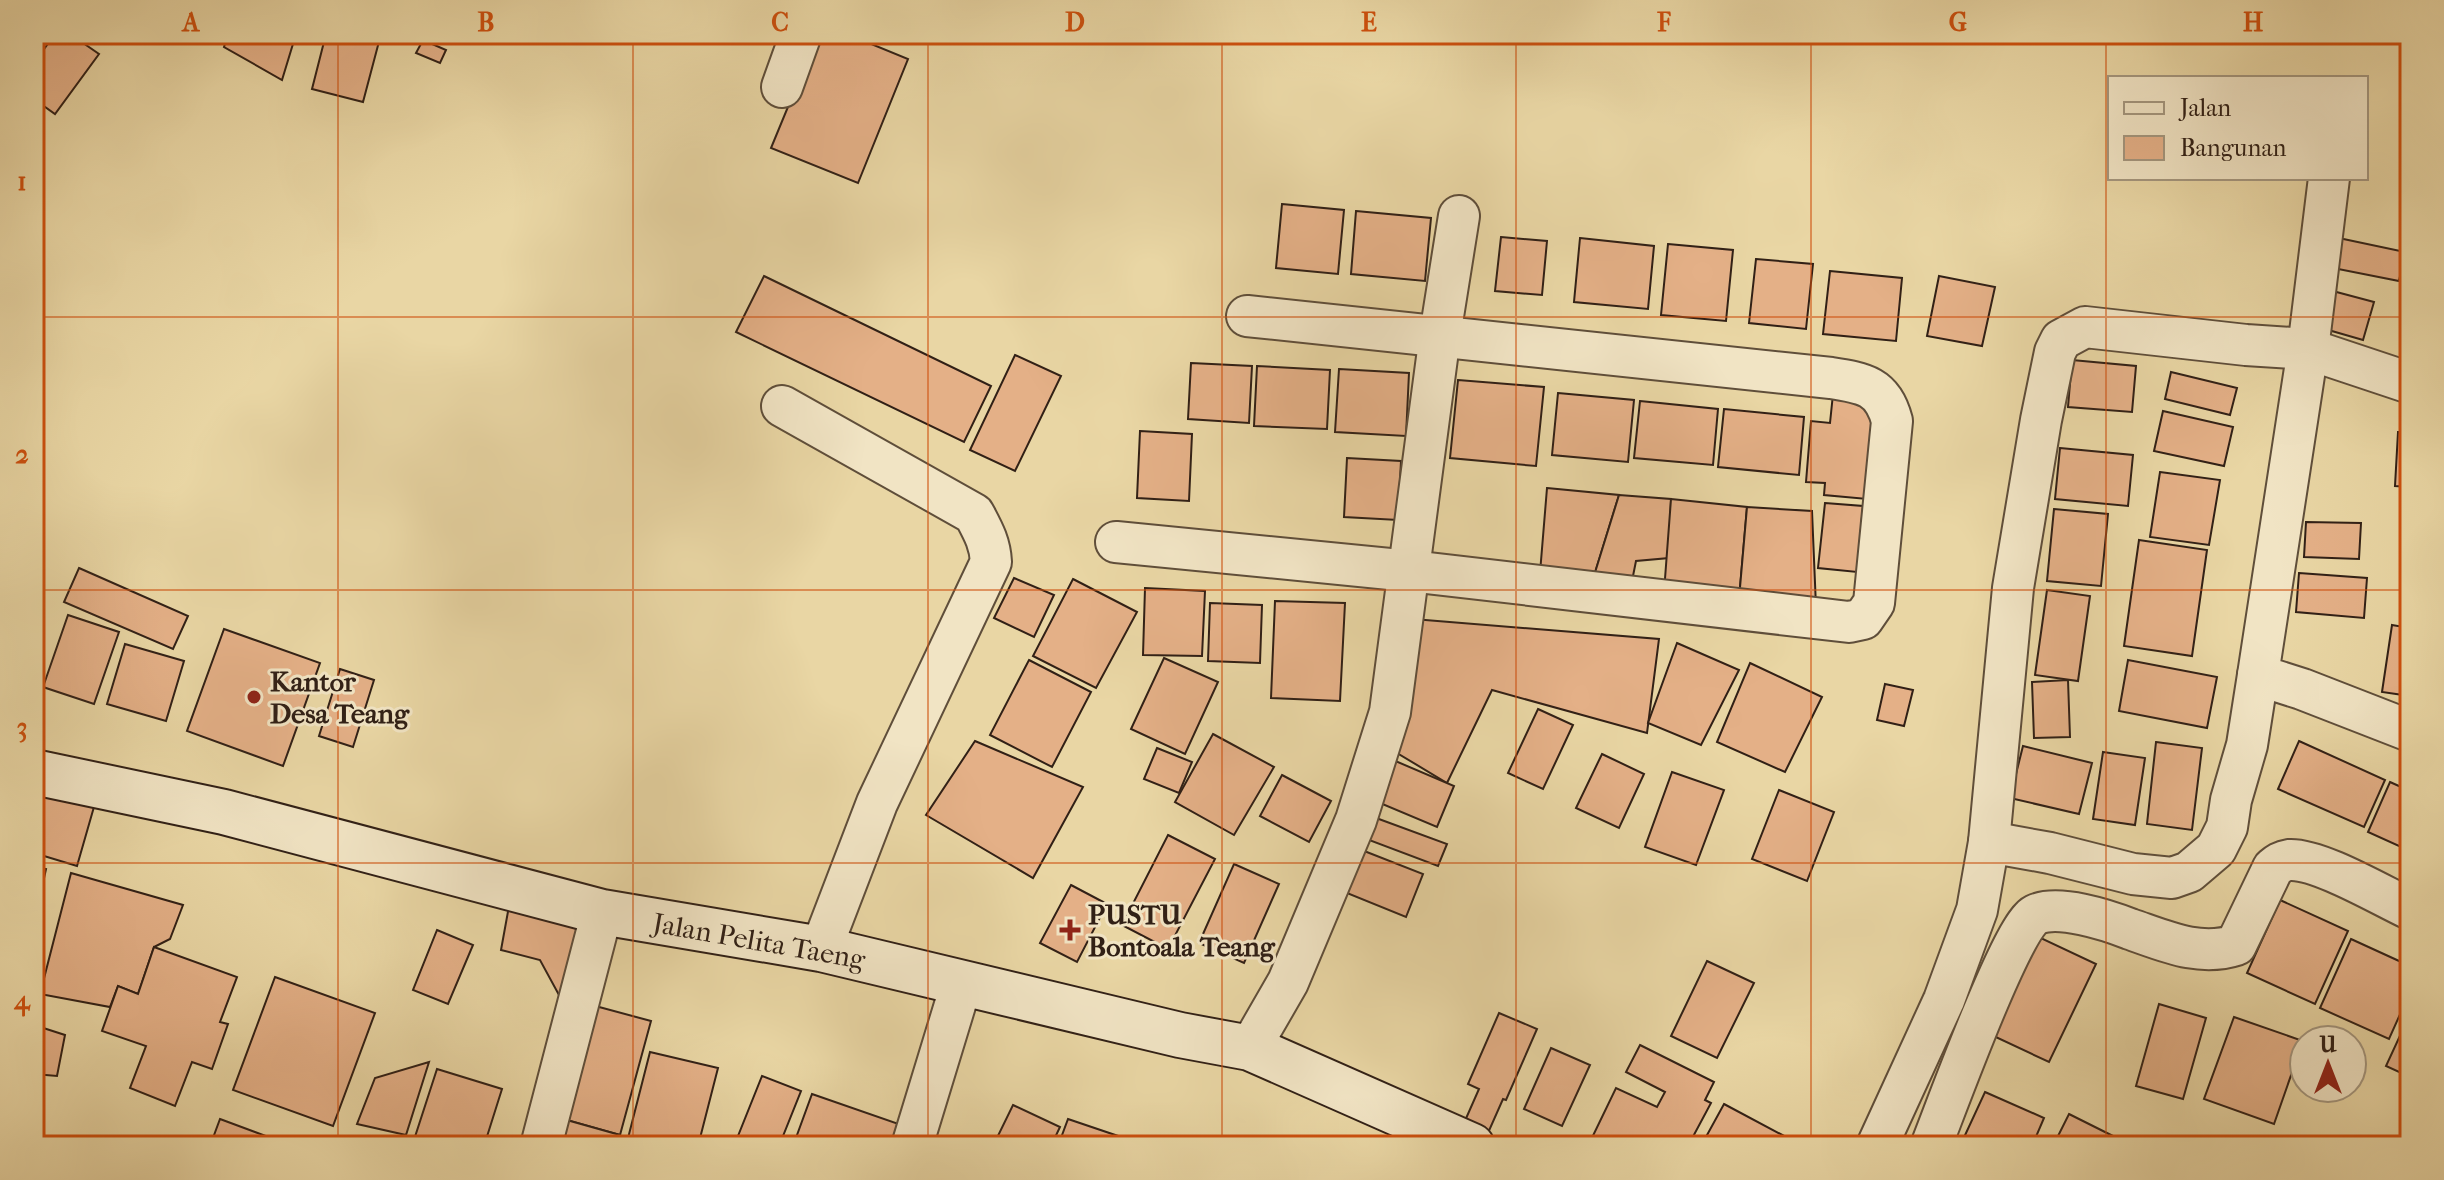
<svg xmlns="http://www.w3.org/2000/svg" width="2444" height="1180" viewBox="0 0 2444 1180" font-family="'IM FELL French Canon',serif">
<rect width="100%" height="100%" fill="#e9d6a4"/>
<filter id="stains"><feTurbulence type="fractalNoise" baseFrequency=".0025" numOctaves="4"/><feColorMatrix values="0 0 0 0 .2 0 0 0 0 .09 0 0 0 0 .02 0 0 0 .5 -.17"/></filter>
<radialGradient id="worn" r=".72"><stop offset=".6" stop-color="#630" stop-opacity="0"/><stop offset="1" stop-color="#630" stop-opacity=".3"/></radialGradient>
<g fill="#e4b087" stroke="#312016" stroke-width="2">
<polygon points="55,34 70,34 99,54 55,114 34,99 34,63"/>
<polygon points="228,34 296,34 282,80 224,47"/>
<polygon points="326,34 381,34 363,102 312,89"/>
<polygon points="818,34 847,34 908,59 858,183 771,148"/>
<polygon points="423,40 446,50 440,63 416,53"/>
<polygon points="1282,204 1344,210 1338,274 1276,268"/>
<polygon points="1356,211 1431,218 1425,281 1351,274"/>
<polygon points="1501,237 1547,241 1542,295 1495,291"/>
<polygon points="2334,237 2405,252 2399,281 2328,267"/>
<polygon points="1580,238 1654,246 1648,309 1574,302"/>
<polygon points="1668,244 1733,250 1726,321 1661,315"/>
<polygon points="1756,259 1813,264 1806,329 1749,323"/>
<polygon points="1830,271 1902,278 1896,341 1823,334"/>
<polygon points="764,276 991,386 964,442 736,332"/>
<polygon points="1939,276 1995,287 1982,346 1927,336"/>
<polygon points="2329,290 2374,302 2363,340 2318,327"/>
<polygon points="1015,355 1061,376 1015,471 970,450"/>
<polygon points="2072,360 2136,366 2132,412 2068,407"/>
<polygon points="1191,363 1252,366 1249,423 1188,419"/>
<polygon points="1257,366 1330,370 1327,429 1254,426"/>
<polygon points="1339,369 1409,373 1406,436 1335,432"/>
<polygon points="2171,372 2237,388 2230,415 2165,399"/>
<polygon points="1458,380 1544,387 1536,466 1450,458"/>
<polygon points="1558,393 1634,400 1628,462 1552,455"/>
<polygon points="1833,394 1877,398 1867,499 1824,495 1825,483 1806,482 1811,421 1830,423"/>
<polygon points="1640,401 1718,409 1713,465 1634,458"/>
<polygon points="1724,409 1804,417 1799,475 1718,467"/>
<polygon points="2163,411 2233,427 2224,466 2154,451"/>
<polygon points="1140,431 1192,434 1189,501 1137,498"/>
<polygon points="2398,432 2410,433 2410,487 2395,486"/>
<polygon points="2060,448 2133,455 2128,506 2055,499"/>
<polygon points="1347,458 1401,461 1398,520 1344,517"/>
<polygon points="2160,472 2220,480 2209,545 2150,537"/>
<polygon points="1547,488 1619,495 1593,579 1540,573"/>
<polygon points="1619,495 1671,499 1669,558 1636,561 1632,581 1593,579"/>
<polygon points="1671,499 1747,507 1739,599 1664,592"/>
<polygon points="1825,503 1863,506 1857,572 1818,568"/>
<polygon points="1747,507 1812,511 1816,607 1739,599"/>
<polygon points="2054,509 2108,514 2101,586 2047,581"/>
<polygon points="2306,522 2361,523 2359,559 2304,557"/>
<polygon points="2139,540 2207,550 2192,656 2124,646"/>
<polygon points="79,568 188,616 173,649 64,602"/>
<polygon points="2299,573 2367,578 2364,618 2296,612"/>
<polygon points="1014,578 1054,595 1034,637 994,618"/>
<polygon points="1073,579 1137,612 1096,688 1033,656"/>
<polygon points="1145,588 1205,591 1202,656 1143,655"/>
<polygon points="2047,590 2090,596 2078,681 2035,675"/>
<polygon points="1275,601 1345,603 1340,701 1271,698"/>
<polygon points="1210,603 1262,605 1260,663 1208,661"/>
<polygon points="68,615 119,632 94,704 43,687"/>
<polygon points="1413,619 1659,639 1647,733 1492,690 1447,783 1392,750"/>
<polygon points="2392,625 2410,628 2410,696 2382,692"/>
<polygon points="224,629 320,663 283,766 187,731"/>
<polygon points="1677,643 1739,670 1701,745 1648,723"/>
<polygon points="125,644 184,661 166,721 107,704"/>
<polygon points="1164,658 1218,682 1185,754 1131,729"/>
<polygon points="1029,660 1091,692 1052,767 990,735"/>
<polygon points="2128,660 2217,677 2207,728 2119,711"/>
<polygon points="1750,663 1822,697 1785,772 1717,742"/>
<polygon points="340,669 374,680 353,747 319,736"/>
<polygon points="2068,680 2070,737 2034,738 2032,682"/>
<polygon points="1885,684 1913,690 1904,726 1877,720"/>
<polygon points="1538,709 1573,725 1543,789 1508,773"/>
<polygon points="1213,734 1274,767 1234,835 1175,802"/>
<polygon points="975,741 1083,787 1033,878 926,815"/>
<polygon points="2299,741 2385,780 2364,827 2278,789"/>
<polygon points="2156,742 2202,748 2192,830 2147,824"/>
<polygon points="2023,746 2092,763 2079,814 2010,798"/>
<polygon points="1157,748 1192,762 1179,793 1144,779"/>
<polygon points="2103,752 2145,758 2135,825 2093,819"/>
<polygon points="1602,754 1644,774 1619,828 1576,808"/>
<polygon points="1386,757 1454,786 1437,827 1368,798"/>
<polygon points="1672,772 1724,790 1696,865 1645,847"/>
<polygon points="1282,775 1331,801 1309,842 1260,816"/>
<polygon points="34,782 100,786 77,866 34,853"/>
<polygon points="2390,782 2410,791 2410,851 2368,832"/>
<polygon points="1779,790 1834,812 1807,881 1752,859"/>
<polygon points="1368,815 1447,844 1438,866 1361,837"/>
<polygon points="1168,835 1215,859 1168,949 1122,925"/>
<polygon points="1354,847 1423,874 1406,917 1337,889"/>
<polygon points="1234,864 1279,884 1244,963 1199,943"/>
<polygon points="34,867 46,869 34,924"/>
<polygon points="71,873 183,905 170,939 154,947 138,994 118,986 110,1007 40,994"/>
<polygon points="1071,885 1107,904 1077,962 1040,943"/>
<polygon points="2280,900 2348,931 2315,1004 2247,973"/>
<polygon points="509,906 588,923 571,994 559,995 540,960 501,950"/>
<polygon points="437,930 473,945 448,1004 413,990"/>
<polygon points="2032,934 2096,964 2049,1062 1985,1032"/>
<polygon points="2351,939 2410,966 2410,992 2389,1039 2320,1008"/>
<polygon points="154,947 237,977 220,1022 228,1024 212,1069 192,1062 175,1106 130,1088 146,1046 102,1031 118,986 138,994"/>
<polygon points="1707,961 1754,983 1717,1058 1671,1036"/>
<polygon points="275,977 375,1013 333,1126 233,1090"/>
<polygon points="588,1004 651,1021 620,1135 556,1117"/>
<polygon points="2159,1004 2206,1018 2183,1099 2136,1086"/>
<polygon points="1499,1013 1537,1029 1506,1100 1503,1099 1488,1133 1464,1123 1479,1089 1468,1084"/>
<polygon points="2410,1014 2410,1077 2386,1066"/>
<polygon points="2234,1017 2303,1041 2274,1124 2204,1099"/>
<polygon points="34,1025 65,1035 57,1076 34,1074"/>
<polygon points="1640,1045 1714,1082 1705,1100 1711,1103 1688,1146 1588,1146 1616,1088 1657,1107 1665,1092 1626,1072"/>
<polygon points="1551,1048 1590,1065 1562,1126 1524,1109"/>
<polygon points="650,1052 718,1068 698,1146 626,1146"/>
<polygon points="429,1062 406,1135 357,1124 375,1078"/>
<polygon points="437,1069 502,1089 484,1146 412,1146"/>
<polygon points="762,1076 801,1091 779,1146 734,1146"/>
<polygon points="1985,1092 2044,1118 2032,1146 1960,1146"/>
<polygon points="812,1094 916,1130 910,1146 793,1146"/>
<polygon points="1724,1104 1803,1146 1701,1146"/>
<polygon points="1013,1105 1060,1127 1051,1146 993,1146"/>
<polygon points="2069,1114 2133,1146 2053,1146"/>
<polygon points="556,1117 620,1135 617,1146 548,1146"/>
<polygon points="220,1119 274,1139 271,1146 210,1146"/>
<polygon points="1068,1119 1127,1139 1125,1146 1058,1146"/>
</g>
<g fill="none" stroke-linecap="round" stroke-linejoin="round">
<defs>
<g id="street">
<polyline points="782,87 801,34"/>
<polyline points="2329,178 2308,349 2258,675 2302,689 2410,731"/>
<path d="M782,406L974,514C983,531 990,543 991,562L877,803L821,949"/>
<path d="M1116,542L1410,571L1849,622L1863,619L1874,603L1892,421C1883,386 1864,383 1831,378L1247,316"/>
<polyline points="1989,842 2050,853 2133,874 2172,878 2189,872 2216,849 2227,827 2231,800 2247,745 2258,675"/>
<polyline points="1250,1048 1288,982 1356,820 1390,712 1440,335 1459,216"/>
<polyline points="541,1146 602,912"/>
<polyline points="912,1146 962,982"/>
<polyline points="1877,1146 1944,1000 1977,910 1989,842 2013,588 2041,420 2055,352 2061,340 2085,327 2246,345 2308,349 2410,383"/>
<path d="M1931,1146C1945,1111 2012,926 2035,915C2058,904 2107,920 2130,929C2165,941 2199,957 2236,945L2273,868C2278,864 2282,861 2289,860C2318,858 2382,896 2410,909"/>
</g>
<polyline id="secondary" points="34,772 224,812 602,912 821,949 1180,1035 1250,1048 1472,1146"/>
</defs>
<use href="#street" stroke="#5f4e3a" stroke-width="44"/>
<use href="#secondary" stroke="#312016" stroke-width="48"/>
<use href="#street" stroke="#f1e4c4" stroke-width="40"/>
<use href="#secondary" stroke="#f1e4c4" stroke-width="44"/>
</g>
<path fill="none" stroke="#cd500e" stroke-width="2" stroke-opacity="0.55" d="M338,34V1146M633,34V1146M928,34V1146M1222,34V1146M1516,34V1146M1811,34V1146M2106,34V1146M34,317H2410M34,590H2410M34,863H2410"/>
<g fill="#8f2418" stroke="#f1e4c4" stroke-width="3">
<circle cx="254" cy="697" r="8"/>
<path d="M1066 918h8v8h8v8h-8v8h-8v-8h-8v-8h8z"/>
</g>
<g text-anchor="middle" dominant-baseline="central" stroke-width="6" stroke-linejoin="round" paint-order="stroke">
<g font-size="28" font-weight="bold" fill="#312016" stroke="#f1e4c4" text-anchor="start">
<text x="270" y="681">Kantor<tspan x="270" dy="32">Desa Teang</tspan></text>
<text x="1088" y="914">PUSTU<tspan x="1088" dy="32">Bontoala Teang</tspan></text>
</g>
<g font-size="28" fill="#312016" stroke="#f1e4c4">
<text transform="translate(759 941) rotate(10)">Jalan Pelita Taeng</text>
</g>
</g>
<rect width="2444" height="1180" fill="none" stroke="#e9d6a4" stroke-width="88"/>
<rect x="2108" y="76" width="260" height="104" fill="#f1e4c4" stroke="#a4967e" stroke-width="2"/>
<rect x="2124" y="102" width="40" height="12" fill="#f1e4c4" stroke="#a4967e" stroke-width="2"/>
<text x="2180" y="116" font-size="24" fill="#312016">Jalan</text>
<rect x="2124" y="136" width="40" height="24" fill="#e4b087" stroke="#a4967e" stroke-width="2"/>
<text x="2180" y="156" font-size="24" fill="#312016">Bangunan</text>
<g transform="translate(2328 1064)"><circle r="38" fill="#f1e4c4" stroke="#a4967e" stroke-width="2"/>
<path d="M0-6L14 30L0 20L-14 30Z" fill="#8f2418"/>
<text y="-12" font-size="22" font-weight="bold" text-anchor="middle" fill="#312016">U</text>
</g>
<rect x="44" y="44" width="2356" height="1092" fill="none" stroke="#cd500e" stroke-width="3"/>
<g font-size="26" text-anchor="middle" font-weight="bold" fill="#cd500e">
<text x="191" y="31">A</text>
<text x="486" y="31">B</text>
<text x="780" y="31">C</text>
<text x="1075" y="31">D</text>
<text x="1369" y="31">E</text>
<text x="1664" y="31">F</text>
<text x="1958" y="31">G</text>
<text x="2253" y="31">H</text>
<text x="22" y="190">1</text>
<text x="22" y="463">2</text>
<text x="22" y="736">3</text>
<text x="22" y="1009">4</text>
</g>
<rect width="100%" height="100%" filter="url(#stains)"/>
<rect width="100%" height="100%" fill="url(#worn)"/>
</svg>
